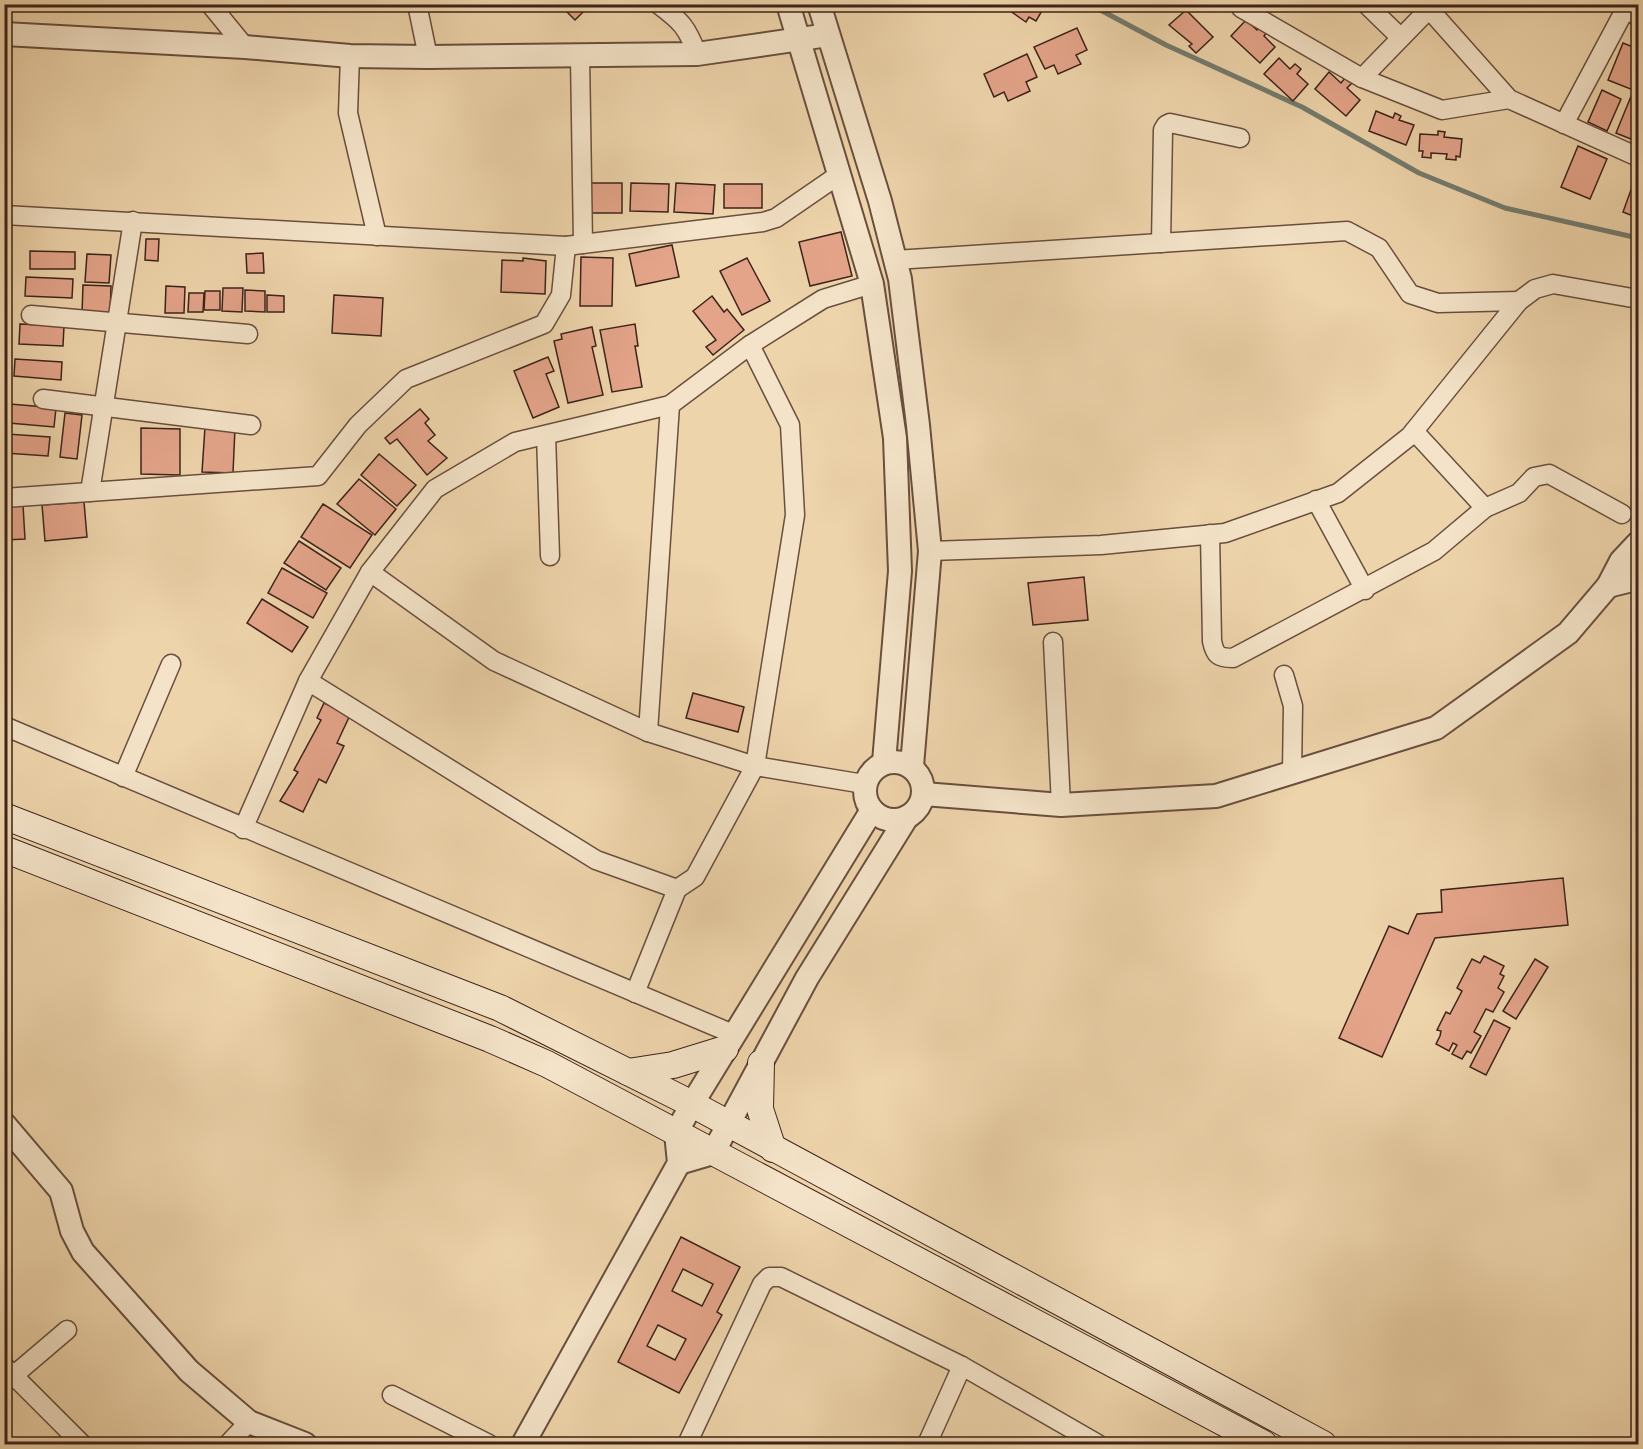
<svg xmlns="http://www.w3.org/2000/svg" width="1643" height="1449" viewBox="0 0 1643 1449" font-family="'IM FELL Double Pica',serif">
<rect width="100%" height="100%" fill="#eed4ab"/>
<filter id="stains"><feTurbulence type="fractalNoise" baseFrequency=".00333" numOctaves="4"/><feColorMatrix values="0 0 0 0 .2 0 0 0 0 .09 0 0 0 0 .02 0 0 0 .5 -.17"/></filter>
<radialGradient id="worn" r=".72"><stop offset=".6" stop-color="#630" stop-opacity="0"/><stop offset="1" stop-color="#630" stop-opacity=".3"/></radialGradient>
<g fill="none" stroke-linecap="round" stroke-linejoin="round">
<polyline stroke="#747c6f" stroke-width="5" points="1089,4 1166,45 1302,107 1419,173 1505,208 1638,238"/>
</g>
<g fill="#e4a48a" stroke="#3d231a" stroke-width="1.5" fill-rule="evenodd">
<polygon points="559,4 591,4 575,20"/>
<polygon points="1000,4 1046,4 1036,21 1029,17 1026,22"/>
<polygon points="1186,10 1213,37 1196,53 1189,46 1192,44 1169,25"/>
<polygon points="1246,20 1257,30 1261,26 1267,32 1264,36 1275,47 1260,63 1231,36"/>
<polygon points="1077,28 1087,50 1076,55 1081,64 1058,74 1054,65 1045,69 1034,47"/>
<polygon points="1623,43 1638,49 1638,92 1608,80"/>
<polygon points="1027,54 1037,77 1026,82 1030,91 1008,101 1004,92 994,97 984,74"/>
<polygon points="1279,58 1290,69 1295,64 1301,69 1297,74 1308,84 1293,101 1264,74"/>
<polygon points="1329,72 1341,83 1345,78 1352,83 1347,88 1360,100 1346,116 1315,89"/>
<polygon points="1602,90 1621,99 1607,131 1588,122"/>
<polygon points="1632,94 1638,96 1638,142 1616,133"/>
<polygon points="1376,111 1393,118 1395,113 1401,116 1399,120 1414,125 1406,145 1369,131"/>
<polygon points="1438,131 1445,132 1444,137 1462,139 1460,157 1456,156 1456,160 1446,159 1447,154 1431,153 1431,158 1422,157 1423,151 1419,151 1420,134 1438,135"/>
<polygon points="1578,146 1607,159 1590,199 1561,187"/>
<polygon points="1637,173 1638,174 1638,218 1623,212"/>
<polygon points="583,183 622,183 622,213 584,213"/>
<polygon points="631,183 669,184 668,212 630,211"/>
<polygon points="676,183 715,185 713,214 674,212"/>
<rect x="724" y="184" width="38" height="24"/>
<polygon points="841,232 852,276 810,286 799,242"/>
<polygon points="146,239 159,239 158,261 145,260"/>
<polygon points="672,245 679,277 636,286 629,254"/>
<polygon points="30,251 75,252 75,269 30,269"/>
<polygon points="263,253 264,273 247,273 246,254"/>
<polygon points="87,254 111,255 109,283 85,282"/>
<polygon points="581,257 613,258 612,306 580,306"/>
<polygon points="523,258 546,261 545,294 501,292 502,260 523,261"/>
<polygon points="747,258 770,301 742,315 720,271"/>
<polygon points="26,277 73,279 72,298 25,296"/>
<polygon points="83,285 111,286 110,316 82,314"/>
<polygon points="166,286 185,287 184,313 165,313"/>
<polygon points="223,288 243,288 242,312 222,311"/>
<polygon points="245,290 265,291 265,312 245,311"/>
<polygon points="205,291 220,291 220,310 204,310"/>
<polygon points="189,293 204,293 203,312 188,312"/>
<polygon points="267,295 284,296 284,312 267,312"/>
<polygon points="334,295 383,298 381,336 332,333"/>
<polygon points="712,296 724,312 727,309 744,330 713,355 706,347 716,340 693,311"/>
<polygon points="20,324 64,326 63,346 19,344"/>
<polygon points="635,324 638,346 635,346 642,387 612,392 600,330"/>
<polygon points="592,327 596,346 592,347 603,395 568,403 554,341 562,339 561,334"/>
<polygon points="548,357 554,371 546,374 559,407 533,418 514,371"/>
<polygon points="15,359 62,362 61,380 14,376"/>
<polygon points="10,404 56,408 54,427 9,423"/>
<polygon points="420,409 429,419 425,423 435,435 428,441 447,458 427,475 397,439 390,444 385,438"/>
<polygon points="65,413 82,415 77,459 60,457"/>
<polygon points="205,427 235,428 233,473 202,472"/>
<polygon points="141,428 180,429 180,475 141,474"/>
<polygon points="7,434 50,437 48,456 5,453"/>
<polygon points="379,454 416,485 397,506 361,475"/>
<polygon points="359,479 396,509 375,535 337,504"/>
<polygon points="84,502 87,537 45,541 42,505"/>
<polygon points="323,504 372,535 350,568 301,537"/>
<polygon points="23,505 25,539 4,540 4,506"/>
<polygon points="299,541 341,568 326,590 284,563"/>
<polygon points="282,568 327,593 313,618 268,593"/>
<polygon points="1084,577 1088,620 1033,625 1028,583"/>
<polygon points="262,599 308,627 292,652 247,623"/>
<polygon points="693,693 744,707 738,732 686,718"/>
<polygon points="324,703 350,715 337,743 344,746 326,783 319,779 303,812 280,801 298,772 294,770 321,720 317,718"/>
<polygon points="1563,878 1568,925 1435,938 1382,1057 1339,1038 1389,926 1408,934 1417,914 1442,912 1441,890"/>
<polygon points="1484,956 1504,966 1500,974 1504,976 1498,988 1504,992 1493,1012 1486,1009 1474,1032 1481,1036 1471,1053 1467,1051 1462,1059 1452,1054 1457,1045 1453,1043 1449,1051 1436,1044 1440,1036 1441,1031 1437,1030 1446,1012 1450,1014 1462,991 1457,988 1472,959 1480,963"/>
<polygon points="1535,959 1548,967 1516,1019 1503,1011"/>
<polygon points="1494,1020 1510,1028 1486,1075 1470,1067"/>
<path d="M681,1237L740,1267L717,1312L722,1315L679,1393L618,1362ZM683,1269L713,1284L702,1306L672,1291ZM658,1325L686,1339L675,1360L647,1346Z"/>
</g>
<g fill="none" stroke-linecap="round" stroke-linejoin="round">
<defs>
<g id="minor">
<polyline points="210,4 245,47"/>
<polyline points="417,4 428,57"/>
<path d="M658,4C681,21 687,27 697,54"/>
<polyline points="1366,4 1400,37"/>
<polyline points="1241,8 1362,78 1442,110 1509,99"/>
<polyline points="1429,9 1509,99 1638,157"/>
<polyline points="350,56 348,113 377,236"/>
<polyline points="580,56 583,244"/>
<polyline points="1362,78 1434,4"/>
<polyline points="1564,124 1628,4"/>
<polyline points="4,215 566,246 763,222 776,218 840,174"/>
<polyline points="1161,243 1163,130 1166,125 1170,123 1240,138"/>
<polyline points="895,260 1347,231 1379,248 1410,294 1438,303 1519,301"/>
<polyline points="31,315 248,334"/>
<polyline points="43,399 251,425"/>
<polyline points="1414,431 1485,508"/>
<polyline points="546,435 550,556"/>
<polyline points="90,492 133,221"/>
<polyline points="4,498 318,476 358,425 406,379 544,324 561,295 566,246"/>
<polyline points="1316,500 1365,590"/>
<path d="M1210,534L1212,641C1215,655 1218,658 1233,658L1434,551L1485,508L1519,493L1534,477L1549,474L1622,514"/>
<polyline points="930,551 1101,545 1225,533 1338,493 1410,436 1519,301 1535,289 1553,284 1638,299"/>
<polyline points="370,572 494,661 648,732 755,766 864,784"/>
<polyline points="1053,642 1061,805"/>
<polyline points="1284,675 1293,706 1292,772"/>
<polyline points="308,681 596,860 677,889 695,877 755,766 795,515 790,425 750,345"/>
<polyline points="4,726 733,1034"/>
<polyline points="648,732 670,405"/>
<polyline points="123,777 171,664"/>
<polyline points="243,829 308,681 370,572 435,489 515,442 670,405 750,345 823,299 872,284"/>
<polyline points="635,993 677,889"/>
<polyline points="4,1366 82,1444"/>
<polyline points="6,1382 67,1330"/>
<polyline points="392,1395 489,1444"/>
<polyline points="228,1444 249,1422"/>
<polyline points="687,1444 762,1284 769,1277 781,1277 962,1366 1098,1444"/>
<polyline points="927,1444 962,1366"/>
</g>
<g id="tertiary">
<polyline points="788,4 872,284 895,438 900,571 884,762"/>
<polyline points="819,4 880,201 900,279 918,425 930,551 912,766"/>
<polyline points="1622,4 1638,14"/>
<polyline points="4,34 245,47 350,56 428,57 697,54 828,35"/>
<polyline points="1608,586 1632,580 1638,573"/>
<circle cx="894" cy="791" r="29"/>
<polyline points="924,794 1061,805 1216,796 1436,728 1568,633 1608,586 1621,561 1638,543"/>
<polyline points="4,1124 61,1191 72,1231 83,1252 189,1371 249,1422 305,1444"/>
<polyline points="679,1163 713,1153 807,978 907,817"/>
<polyline points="523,1444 679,1163 676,1133 692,1104 872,810"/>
</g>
<g id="secondary">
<polyline points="4,816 500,1008 692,1104 1323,1444"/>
<polyline points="4,849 490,1039 547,1064 1264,1444"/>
<polyline points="761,1063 760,1109 773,1149"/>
<polyline points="628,1072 673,1065 725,1049"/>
</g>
</defs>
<use href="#minor" stroke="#694f3e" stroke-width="21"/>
<use href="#tertiary" stroke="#694f3e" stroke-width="26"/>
<use href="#secondary" stroke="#3d231a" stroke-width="28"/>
<use href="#minor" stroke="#f4e3c8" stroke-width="18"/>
<use href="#tertiary" stroke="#f4e3c8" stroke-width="22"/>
<use href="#secondary" stroke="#f4e3c8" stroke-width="26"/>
</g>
<rect width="1643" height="1449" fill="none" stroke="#eed4ab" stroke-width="24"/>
<rect x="6" y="6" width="1631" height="1437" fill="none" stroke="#3d231a" stroke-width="3"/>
<rect x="12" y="12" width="1619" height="1425" fill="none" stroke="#3d231a" stroke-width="1.5"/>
<rect width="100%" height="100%" filter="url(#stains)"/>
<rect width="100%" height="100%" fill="url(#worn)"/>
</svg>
